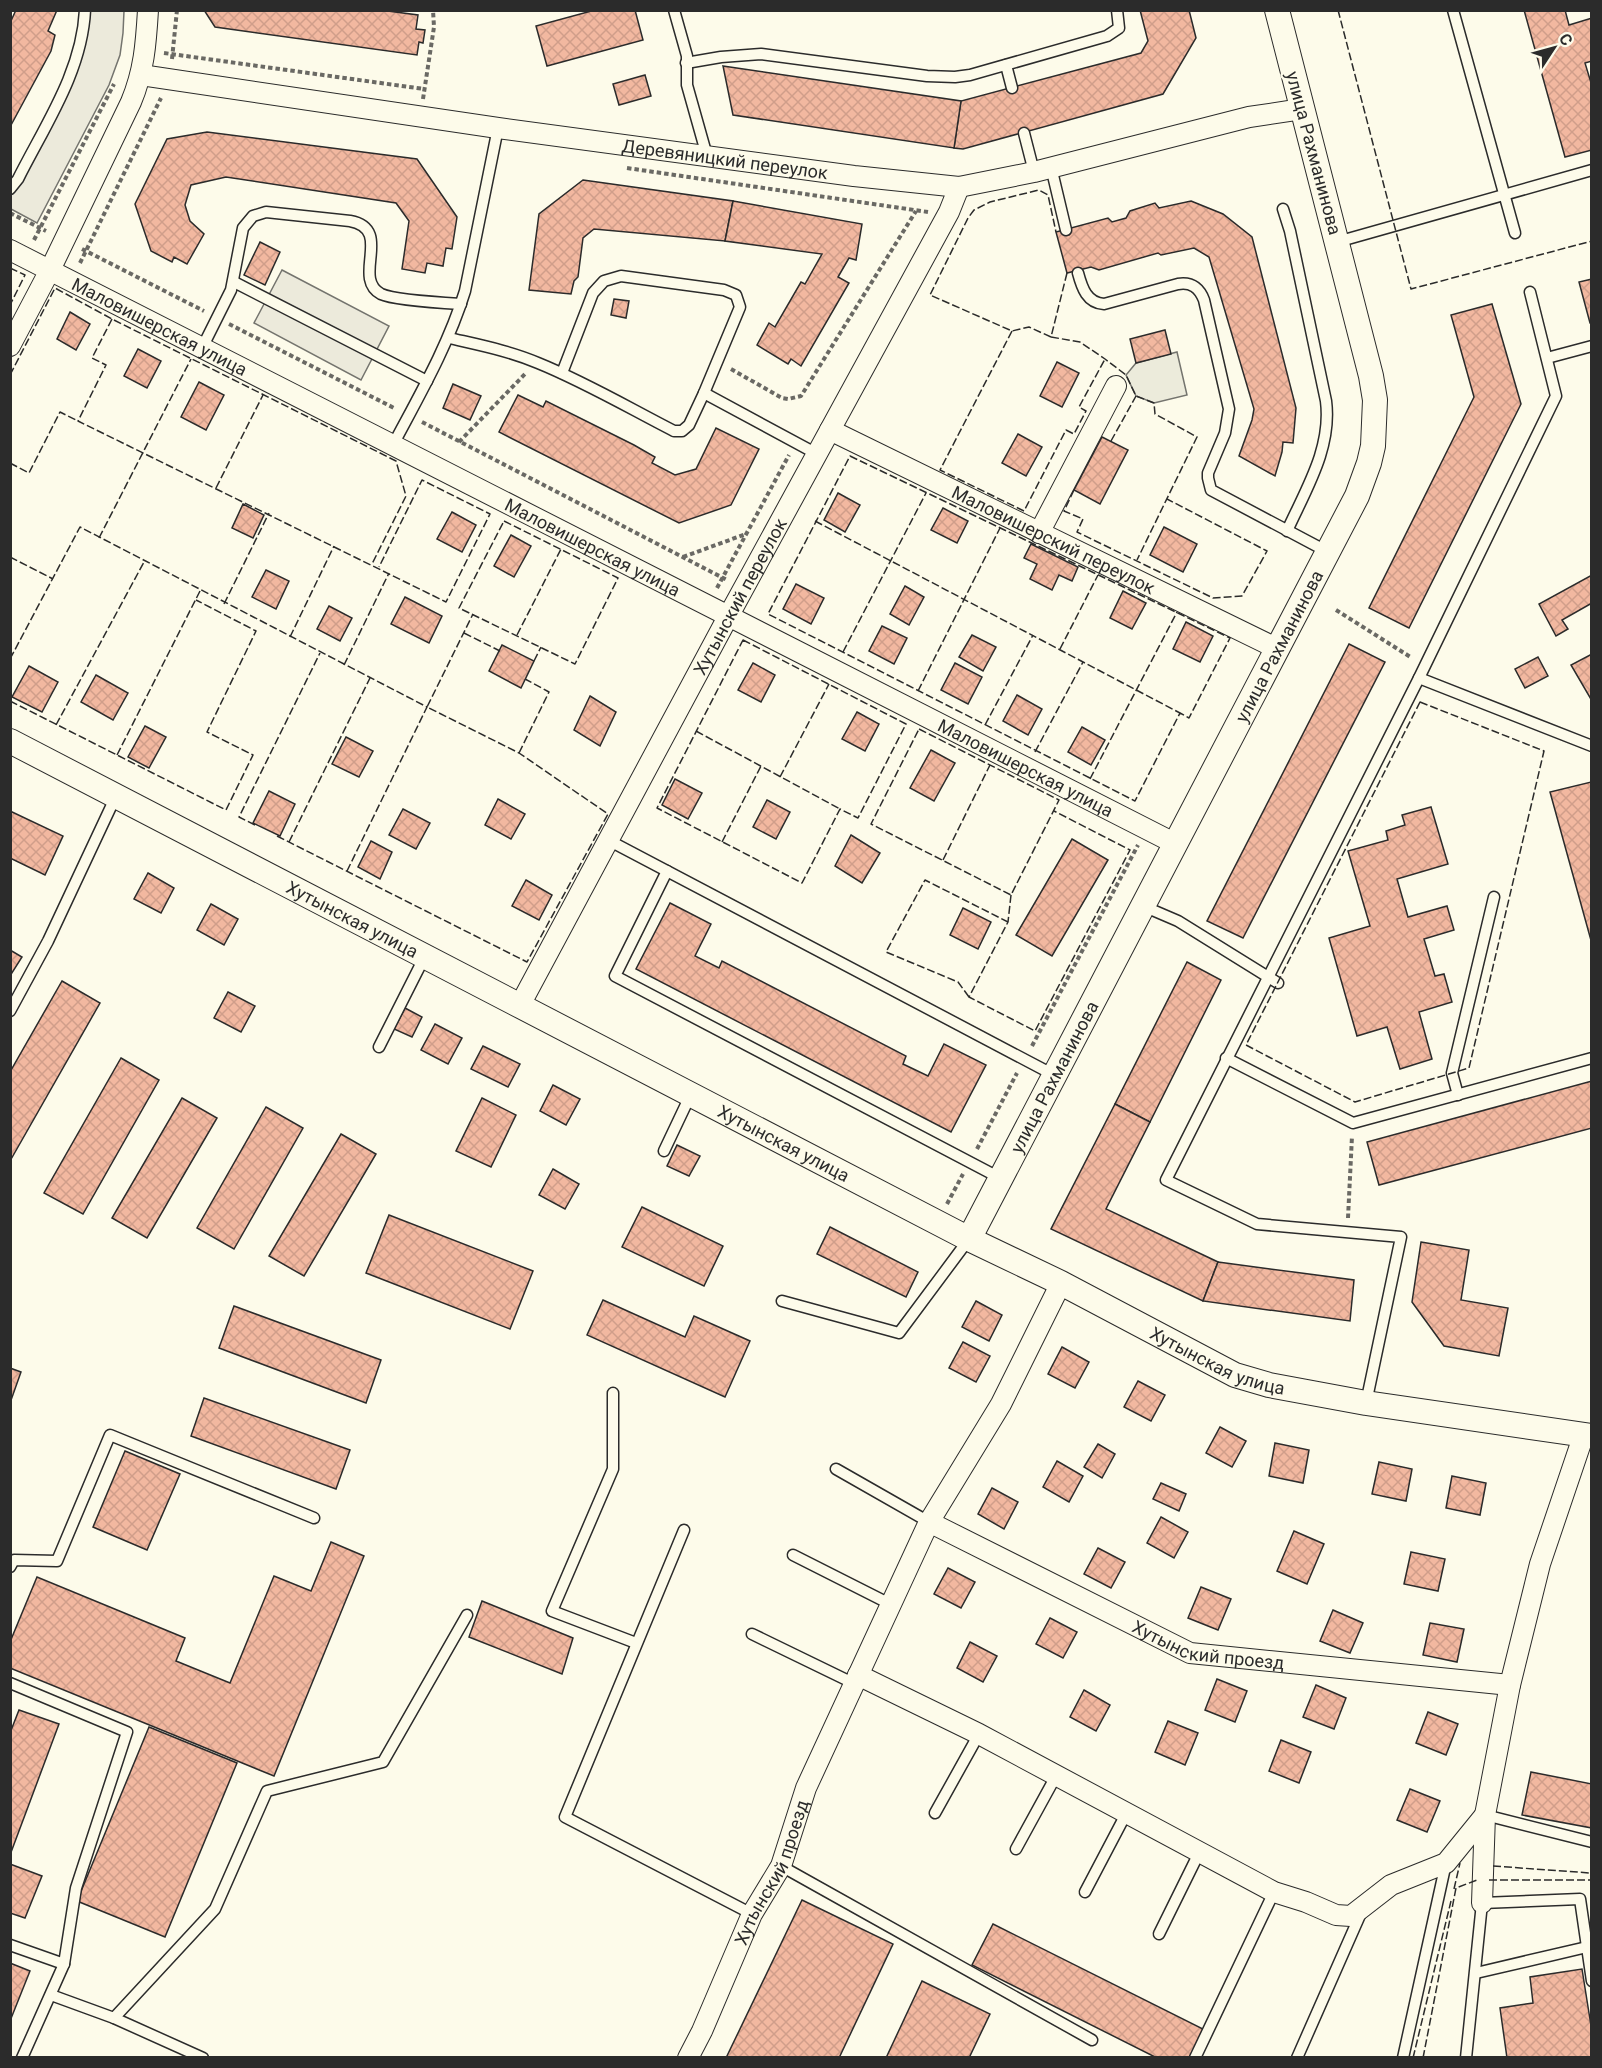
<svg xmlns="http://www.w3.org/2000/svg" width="1602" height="2068" viewBox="0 0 1602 2068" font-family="Roboto,sans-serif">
<defs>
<pattern id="building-cross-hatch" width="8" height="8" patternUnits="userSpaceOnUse" patternTransform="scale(1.5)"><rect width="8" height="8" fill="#f2b8a0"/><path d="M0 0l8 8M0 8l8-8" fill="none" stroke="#d09e8a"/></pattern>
</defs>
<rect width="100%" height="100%" fill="#fdfbea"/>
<polygon fill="#ecebdb" stroke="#74746e" stroke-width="1.5" points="1177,352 1187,395 1154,403 1136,396 1126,375 1136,363"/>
<g fill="#eceadb" stroke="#74746e" stroke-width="1.5">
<polygon points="85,11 124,11 123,33 120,55 109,85 37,223 11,209 10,189 71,75"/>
<polygon points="282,270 389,326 361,380 254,323"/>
</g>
<g fill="url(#building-cross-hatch)" stroke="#2b2b2b" stroke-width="1.5">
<polygon points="16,10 57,10 48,31 55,35 51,51 10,127 10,23"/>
<polygon points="204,10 380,10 418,15 416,29 425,30 423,43 419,42 417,55 215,27"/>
<polygon points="595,10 635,10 643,40 547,66 536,26"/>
<polygon points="1140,10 1189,10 1196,38 1163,94 963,149 954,148 961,101 1141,53 1148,41"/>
<polygon points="1524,10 1565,10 1569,25 1592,18 1592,61 1585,63 1592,86 1592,150 1565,157"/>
<polygon points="723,66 961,101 954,148 733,115"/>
<polygon points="645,75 651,96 619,105 613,84"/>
<polygon points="207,132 417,159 457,217 452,249 446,248 443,266 427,263 425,273 402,269 409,221 396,203 226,177 191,185 185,205 190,221 204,234 187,264 174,257 172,262 151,251 135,204 167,139"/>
<polygon points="583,180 733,201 725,241 594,229 583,238 578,277 574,281 571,294 529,290 539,214"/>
<polygon points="733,201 862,224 856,260 849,258 838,277 849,283 801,366 791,359 788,364 757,345 769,323 775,327 801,282 805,284 822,254 725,241"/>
<polygon points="1191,201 1223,214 1252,237 1296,408 1293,443 1283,442 1282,452 1275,476 1239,456 1252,420 1254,409 1209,257 1194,248 1161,255 1158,253 1099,270 1091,267 1067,273 1056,232 1108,218 1112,222 1126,218 1130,211 1155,203 1159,208"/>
<polygon points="260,242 280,252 265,285 244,275"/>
<polygon points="1592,279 1592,323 1590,323 1579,282"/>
<polygon points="614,299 629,301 626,318 611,315"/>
<polygon points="1492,304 1521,404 1409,628 1369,608 1474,397 1451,315"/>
<polygon points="70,312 90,324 76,350 57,339"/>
<polygon points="1165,330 1171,354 1136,363 1130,339"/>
<polygon points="138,349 161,361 147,388 124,376"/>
<polygon points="1057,362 1079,373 1062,407 1040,396"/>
<polygon points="199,382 224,395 206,430 181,417"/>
<polygon points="453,384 481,396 470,420 443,408"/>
<polygon points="518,395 543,407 546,401 634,445 655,457 652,463 675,475 696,469 716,428 759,449 731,505 679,523 499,432"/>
<polygon points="1018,434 1042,447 1026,476 1002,463"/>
<polygon points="1102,437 1128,450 1100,504 1074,490"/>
<polygon points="838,493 860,505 845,532 824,520"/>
<polygon points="243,504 264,515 253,538 232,528"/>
<polygon points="943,508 968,521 957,543 931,530"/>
<polygon points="452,512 476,525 462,552 437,539"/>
<polygon points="1164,527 1197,544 1183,572 1150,555"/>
<polygon points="511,535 531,546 514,577 494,566"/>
<polygon points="1031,544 1078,567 1072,581 1059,575 1052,590 1030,579 1037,564 1024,558"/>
<polygon points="266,570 289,581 276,609 252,597"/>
<polygon points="1592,575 1592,603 1562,620 1568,629 1556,636 1539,604"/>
<polygon points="796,584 824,598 811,624 783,609"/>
<polygon points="905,586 924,597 909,625 890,614"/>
<polygon points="1123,591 1146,603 1132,629 1110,618"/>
<polygon points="405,597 442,616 429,643 391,624"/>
<polygon points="329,606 352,618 340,641 317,629"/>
<polygon points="1186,622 1213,636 1200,662 1173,649"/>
<polygon points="882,626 907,638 894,664 869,651"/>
<polygon points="972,635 996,647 983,671 959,657"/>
<polygon points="1349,644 1385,662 1243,938 1207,921"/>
<polygon points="502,645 534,661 521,688 489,671"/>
<polygon points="1592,654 1592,701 1571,665"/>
<polygon points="1538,657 1548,676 1525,688 1515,669"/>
<polygon points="753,663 775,675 761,702 738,690"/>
<polygon points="955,663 982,677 968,704 941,690"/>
<polygon points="29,666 58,682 42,712 12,697"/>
<polygon points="96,675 128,693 113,720 81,702"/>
<polygon points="1017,695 1042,709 1028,735 1003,721"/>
<polygon points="590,696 616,712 600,746 574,730"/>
<polygon points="857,712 879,724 865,751 842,739"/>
<polygon points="145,726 166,737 149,768 128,757"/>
<polygon points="1082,727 1105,740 1091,765 1068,752"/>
<polygon points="346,737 373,751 359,777 332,764"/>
<polygon points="931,750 955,763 934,801 910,788"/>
<polygon points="675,779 702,793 688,819 662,805"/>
<polygon points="1591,782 1592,784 1592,944 1550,792"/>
<polygon points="269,791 295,804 280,836 253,823"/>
<polygon points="498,799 525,814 511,839 485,825"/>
<polygon points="767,800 790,812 776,839 753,827"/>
<polygon points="1431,807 1448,864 1397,879 1408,917 1447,906 1454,930 1424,939 1435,976 1444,974 1452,1002 1419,1012 1432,1059 1400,1069 1387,1027 1357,1036 1329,938 1370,926 1348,851 1388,840 1386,831 1405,825 1402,815"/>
<polygon points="403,809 430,823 416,849 389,835"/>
<polygon points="10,811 63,836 45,875 10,858"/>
<polygon points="851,835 880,853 862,883 835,866"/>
<polygon points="1072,839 1108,860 1052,956 1016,935"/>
<polygon points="371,841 392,852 380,879 358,867"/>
<polygon points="148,873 174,888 161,913 134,899"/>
<polygon points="526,880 552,895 539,920 512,906"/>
<polygon points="670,903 711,924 695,956 719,968 722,961 906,1056 903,1064 928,1076 944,1044 986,1065 951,1132 636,969"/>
<polygon points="211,904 238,919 224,945 197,930"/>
<polygon points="963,908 991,922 978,949 950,935"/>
<polygon points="10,950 22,957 10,976"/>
<polygon points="1187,962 1221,980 1150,1122 1115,1104"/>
<polygon points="62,981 100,1003 10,1161 10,1072"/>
<polygon points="228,992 255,1006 241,1032 214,1018"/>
<polygon points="405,1008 422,1017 412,1037 394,1029"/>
<polygon points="435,1024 462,1038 448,1064 421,1050"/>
<polygon points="483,1046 520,1064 508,1087 471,1069"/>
<polygon points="121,1058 159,1080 83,1214 44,1193"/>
<polygon points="1592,1081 1592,1128 1379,1185 1367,1142"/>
<polygon points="553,1085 580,1099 566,1125 540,1111"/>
<polygon points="182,1098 217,1118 147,1238 112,1218"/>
<polygon points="482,1098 516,1115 491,1167 456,1151"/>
<polygon points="1115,1104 1150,1122 1106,1209 1218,1262 1203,1301 1051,1229"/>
<polygon points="266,1107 303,1128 234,1249 197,1228"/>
<polygon points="341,1134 376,1154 304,1276 269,1256"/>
<polygon points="677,1145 700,1156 689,1176 667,1166"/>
<polygon points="553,1169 579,1184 565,1209 539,1195"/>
<polygon points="642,1207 723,1246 704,1286 622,1247"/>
<polygon points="389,1215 533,1271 510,1329 366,1273"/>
<polygon points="830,1227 918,1272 906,1297 817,1254"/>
<polygon points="1421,1242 1469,1250 1461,1300 1508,1308 1499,1356 1444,1346 1412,1302"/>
<polygon points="1218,1262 1354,1280 1350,1321 1203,1301"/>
<polygon points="603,1300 685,1337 694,1316 750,1341 725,1397 587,1335"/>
<polygon points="976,1301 1002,1315 989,1341 962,1327"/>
<polygon points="234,1306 381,1360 366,1403 219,1348"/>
<polygon points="963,1342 990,1356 976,1382 949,1368"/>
<polygon points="1062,1347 1089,1362 1075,1388 1048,1374"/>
<polygon points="10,1368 21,1372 10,1403"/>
<polygon points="1138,1381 1165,1395 1151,1421 1124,1407"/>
<polygon points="204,1398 350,1450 336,1489 191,1436"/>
<polygon points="1220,1427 1246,1441 1232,1467 1206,1453"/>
<polygon points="1275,1443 1309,1450 1303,1483 1269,1476"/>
<polygon points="1098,1444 1115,1454 1102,1478 1084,1467"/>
<polygon points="125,1451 180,1474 147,1550 93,1527"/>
<polygon points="1057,1461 1083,1476 1069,1502 1043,1487"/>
<polygon points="1379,1462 1412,1469 1406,1501 1372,1494"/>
<polygon points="1452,1476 1486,1483 1480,1515 1446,1508"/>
<polygon points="1161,1483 1186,1494 1179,1511 1153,1499"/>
<polygon points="992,1488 1018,1502 1004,1529 978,1514"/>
<polygon points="1161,1517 1188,1532 1174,1558 1147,1543"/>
<polygon points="1294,1531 1324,1544 1307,1584 1277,1571"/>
<polygon points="331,1542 364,1556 274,1776 10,1668 10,1642 37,1577 185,1638 176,1661 230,1683 274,1576 311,1591"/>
<polygon points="1098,1548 1125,1562 1111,1588 1084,1574"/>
<polygon points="1411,1552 1445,1559 1438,1591 1404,1584"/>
<polygon points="948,1568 975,1582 961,1608 934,1594"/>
<polygon points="1201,1587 1231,1599 1218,1630 1188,1618"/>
<polygon points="482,1601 573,1638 562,1674 469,1637"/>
<polygon points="1333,1610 1363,1623 1350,1653 1320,1641"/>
<polygon points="1050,1618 1077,1632 1063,1658 1036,1644"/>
<polygon points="1430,1623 1464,1629 1457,1662 1423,1655"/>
<polygon points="970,1642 997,1656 983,1682 957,1668"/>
<polygon points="1217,1679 1247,1691 1235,1722 1205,1710"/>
<polygon points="1316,1685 1346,1698 1334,1729 1303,1717"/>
<polygon points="1084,1690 1110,1705 1096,1731 1070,1717"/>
<polygon points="19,1710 59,1724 10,1855 10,1733"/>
<polygon points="1428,1712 1458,1724 1446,1755 1416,1743"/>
<polygon points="1168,1721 1198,1733 1185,1765 1155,1752"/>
<polygon points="149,1727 237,1763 165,1937 77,1901"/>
<polygon points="1281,1740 1311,1752 1299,1783 1269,1771"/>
<polygon points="1531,1772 1592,1784 1592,1828 1522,1815"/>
<polygon points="1410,1789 1440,1801 1427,1832 1397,1820"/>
<polygon points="10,1864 42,1876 25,1918 10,1913"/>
<polygon points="802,1900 893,1944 839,2058 726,2058"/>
<polygon points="993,1924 1209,2032 1196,2058 1157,2058 972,1965"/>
<polygon points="10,1963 30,1971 10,2021"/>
<polygon points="1582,1969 1592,2032 1592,2058 1507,2058 1500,2008 1533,2003 1530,1977"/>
<polygon points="922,1981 990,2014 969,2058 886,2058"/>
</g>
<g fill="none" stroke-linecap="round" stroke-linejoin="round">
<defs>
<g id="service">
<polyline points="674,10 687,56 687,85 707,156"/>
<polyline points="1453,10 1515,233"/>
<polyline points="686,63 721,57 761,54 927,76 955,77 970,75 1107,36 1119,28 1117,10"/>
<polyline points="1006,65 1012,88"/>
<polyline points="1024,133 1034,172"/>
<polyline points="1051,167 1066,230"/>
<path d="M10,189L18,179C45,125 82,72 85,10"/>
<path d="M1283,209L1290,231L1326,401C1332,448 1306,489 1287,531"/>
<polyline points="1337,242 1592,170"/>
<path d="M1078,273C1082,288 1087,303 1104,304L1178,284C1191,282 1199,287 1204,300L1229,409L1225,433L1208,473V478L1211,490L1328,552"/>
<polyline points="234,282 427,381"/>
<path d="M449,338C479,345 510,351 538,363C585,382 629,408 674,431H682L689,425L704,393L817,454"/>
<path d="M202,348L231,290L243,228L253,216L266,212L350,221C394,229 351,278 381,294C394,300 444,303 461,304"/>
<polyline points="1547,358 1592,346"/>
<polyline points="562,373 593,293 604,281 621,276 724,290 736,295 740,307 704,393"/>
<path d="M393,445C420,394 448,346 465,291L498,128"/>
<polyline points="1419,678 1592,746"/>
<polyline points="608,840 1054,1075"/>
<polyline points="667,871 615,976 1000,1178"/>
<polyline points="1143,906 1178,921 1278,983"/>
<polyline points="10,1011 48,941 116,796"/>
<polyline points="379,1047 425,956"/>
<polyline points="1226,1058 1353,1123 1592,1058"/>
<polyline points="1458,1095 1452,1073 1494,897"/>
<polyline points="664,1151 691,1094"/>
<polyline points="782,1301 899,1333 969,1239"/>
<polyline points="613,1393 613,1469 552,1611 636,1643"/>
<polyline points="1366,1403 1401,1237 1257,1224 1166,1180 1419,678 1556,396 1530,292"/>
<polyline points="836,1469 929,1522"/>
<polyline points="684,1530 565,1817 752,1914"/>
<polyline points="793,1555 892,1605"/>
<polyline points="10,1567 14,1560 57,1561 110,1435 314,1518"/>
<polyline points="752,1634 855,1684"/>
<polyline points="10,1683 127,1732 76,1888 64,1964 22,2058"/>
<polyline points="935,1813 979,1734"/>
<polyline points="1485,1815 1592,1842"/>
<polyline points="1016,1849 1056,1776"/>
<polyline points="781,1866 1092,2040"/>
<polyline points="1085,1892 1126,1814"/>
<polyline points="1159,1934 1199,1853"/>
<polyline points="10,1945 64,1964"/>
<polyline points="1476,1973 1587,1947"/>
<polyline points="51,1995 114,2018 215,1909 267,1791 383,1762 467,1615"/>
<polyline points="114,2018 203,2058"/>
<polyline points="1195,2058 1274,1892"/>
<polyline points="1297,2058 1361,1913"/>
<polyline points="1403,2058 1446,1863"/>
<polyline points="1466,2058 1482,1903 1580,1899 1592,1981"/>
</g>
<g id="minor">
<path id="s1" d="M141,75L498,128L854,176L959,187L1034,172L1249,117L1302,109"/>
<path id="s2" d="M10,250L1174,843"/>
<path d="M10,346L50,270L131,102C144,71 146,44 148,10"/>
<path id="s3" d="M830,430L1278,649"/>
<polyline points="1039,533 1116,386"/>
<path id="s4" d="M520,1005L729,615L949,212L959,187"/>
<path id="s5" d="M929,1522L1190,1653L1510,1685"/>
<polyline points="858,1675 979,1734 1274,1892 1306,1902 1336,1915 1351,1916 1391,1885 1446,1863 1485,1815"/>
<polyline points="1482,1903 1485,1815 1510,1685 1540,1564 1584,1434"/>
<path id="s6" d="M688,2058L702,2031L752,1914L781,1866L806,1788L929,1522L1001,1404L1061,1283"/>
</g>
<g id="tertiary">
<path id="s7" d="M10,741L969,1239L1061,1283L1235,1375L1269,1385L1366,1403L1592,1436"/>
<path id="s8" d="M969,1239L1357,496L1369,463L1373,446L1375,400L1371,376L1277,10"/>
</g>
</defs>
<use href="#service" stroke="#2b2b2b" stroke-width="13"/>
<use href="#minor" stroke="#2b2b2b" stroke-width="22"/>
<use href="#tertiary" stroke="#2b2b2b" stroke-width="26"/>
<g stroke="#6a6964" stroke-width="4" stroke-dasharray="4.5 3" stroke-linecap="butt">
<polyline points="164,53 424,89"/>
<polyline points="172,59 177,10"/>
<polyline points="423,99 434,27 433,10"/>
<polyline points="627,168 928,212"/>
<polyline points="10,213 46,231"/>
<polyline points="34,240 114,84"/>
<polyline points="82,249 204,311"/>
<polyline points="80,263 161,98"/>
<polyline points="229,324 396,409"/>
<polyline points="731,369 782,398 788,399 801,396 916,211"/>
<polyline points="422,422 727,580"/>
<polyline points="459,442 525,374"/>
<polyline points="683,557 746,534"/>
<polyline points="717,588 789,455"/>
<polyline points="1336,610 1412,658"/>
<polyline points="1032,1046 1138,845"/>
<polyline points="977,1149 1017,1073"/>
<polyline points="947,1204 963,1174"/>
<polyline points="1348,1218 1352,1136"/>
</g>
<use href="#service" stroke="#fdfbea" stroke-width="10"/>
<use href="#minor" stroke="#fdfbea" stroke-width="20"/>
<use href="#tertiary" stroke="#fdfbea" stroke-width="24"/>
<g stroke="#2b2b2b" stroke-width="1.5" stroke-dasharray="8 3" stroke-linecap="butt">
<polyline points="1338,10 1411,289 1592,241"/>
<polyline points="10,268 25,275 10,305"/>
<polyline points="1067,273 1051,337 1080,342 1105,359 1126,375 1136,396 1154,403 1155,414 1197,437 1137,560"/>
<polyline points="112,319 92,358 106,365 78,421 446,602 490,514 422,480 379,567"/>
<polyline points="1012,331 940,470 1024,511 1066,430 1074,434 1086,411 1079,407 1105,359"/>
<polyline points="1051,337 1029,327 1012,331 930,295 968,218 974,210 990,202 1039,190 1048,195 1056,232"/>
<polyline points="10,375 55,288 112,319 396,461 406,496 372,564"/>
<polyline points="1111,441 1136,396"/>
<polygon points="850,456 1230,638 1189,718 1180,713 1135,801 768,614"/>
<polyline points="10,463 29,473 60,412 78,421"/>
<polyline points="216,488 263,395"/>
<polyline points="1074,490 1064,511 1083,519 1077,532 1213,598 1242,596 1267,551 1167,499"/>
<polygon points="504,521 618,578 575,664 459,608"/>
<polyline points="815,521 1180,713"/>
<polyline points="99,538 191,359"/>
<polyline points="10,557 53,579"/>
<polyline points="224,604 269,513"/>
<polyline points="464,633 500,651"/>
<polyline points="517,635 561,549"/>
<polyline points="290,637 334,546"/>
<polygon points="743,640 906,724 858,818 840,809 802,883 657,808"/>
<polyline points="1060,649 1098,575"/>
<polyline points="843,652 926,493"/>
<polyline points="10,659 80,527 427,707 347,871"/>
<polyline points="534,661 541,647"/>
<polyline points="344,665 389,573"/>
<polyline points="918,691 1000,528"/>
<polyline points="10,701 226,810 253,755 207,732 256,631 196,600"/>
<polygon points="1420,702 1544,751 1469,1068 1355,1102 1246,1045"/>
<polyline points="56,725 144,562"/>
<polyline points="985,725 1033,635"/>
<polygon points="919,729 1059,800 1011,895 871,824"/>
<polyline points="696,731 840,809"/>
<polyline points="1035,752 1083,662"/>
<polyline points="519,753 549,692 525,679"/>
<polyline points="117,755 200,591"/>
<polyline points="780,777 829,684"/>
<polyline points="1090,779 1177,612"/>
<polyline points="255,825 239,817 320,653"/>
<polyline points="277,836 527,962 608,814 519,753 427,707 473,614"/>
<polyline points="289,842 370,678"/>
<polyline points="722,842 761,766"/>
<polyline points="943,860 990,765"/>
<polyline points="1011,895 1008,922 969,997 1035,1031 1130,850 1054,811"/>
<polyline points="969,997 958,982 886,952 925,880 1008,922"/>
<polyline points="1493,1866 1590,1873 1592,1879"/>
<polyline points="1489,1880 1592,1880"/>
<polyline points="1454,1889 1460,1863"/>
<polyline points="1413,2058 1451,1901"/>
<polyline points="1423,2058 1456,1888 1477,1880"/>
</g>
</g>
<g text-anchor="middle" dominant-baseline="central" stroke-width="4.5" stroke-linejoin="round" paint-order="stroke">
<g font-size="18" fill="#2b2b2b" stroke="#fdfbea">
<text transform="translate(1314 153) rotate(75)">улица Рахманинова</text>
<text stroke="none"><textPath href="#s1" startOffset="590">Деревяницкий переулок</textPath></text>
<text stroke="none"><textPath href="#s2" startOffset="168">Маловишерская улица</textPath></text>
<text stroke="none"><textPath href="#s3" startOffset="249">Маловишерский переулок</textPath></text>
<text stroke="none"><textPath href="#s2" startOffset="654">Маловишерская улица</textPath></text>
<text stroke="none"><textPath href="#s4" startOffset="464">Хутынский переулок</textPath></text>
<text stroke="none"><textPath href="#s8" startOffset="669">улица Рахманинова</textPath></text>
<text stroke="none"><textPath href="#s2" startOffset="1140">Маловишерская улица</textPath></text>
<text stroke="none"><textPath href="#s7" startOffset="386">Хутынская улица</textPath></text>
<text stroke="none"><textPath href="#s8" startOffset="183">улица Рахманинова</textPath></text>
<text stroke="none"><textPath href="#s7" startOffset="872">Хутынская улица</textPath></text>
<text stroke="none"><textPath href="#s7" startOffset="1358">Хутынская улица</textPath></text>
<text stroke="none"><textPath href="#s5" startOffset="308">Хутынский проезд</textPath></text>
<text stroke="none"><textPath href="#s6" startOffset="204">Хутынский проезд</textPath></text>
</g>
</g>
<rect width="1602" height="2068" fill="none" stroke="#2b2b2b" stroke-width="24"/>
<g transform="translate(1554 48) rotate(54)" stroke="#fdfbea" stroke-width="4.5" paint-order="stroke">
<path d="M0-4.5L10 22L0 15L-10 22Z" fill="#2b2b2b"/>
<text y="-9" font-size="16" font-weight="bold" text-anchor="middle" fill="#2b2b2b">С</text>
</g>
</svg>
